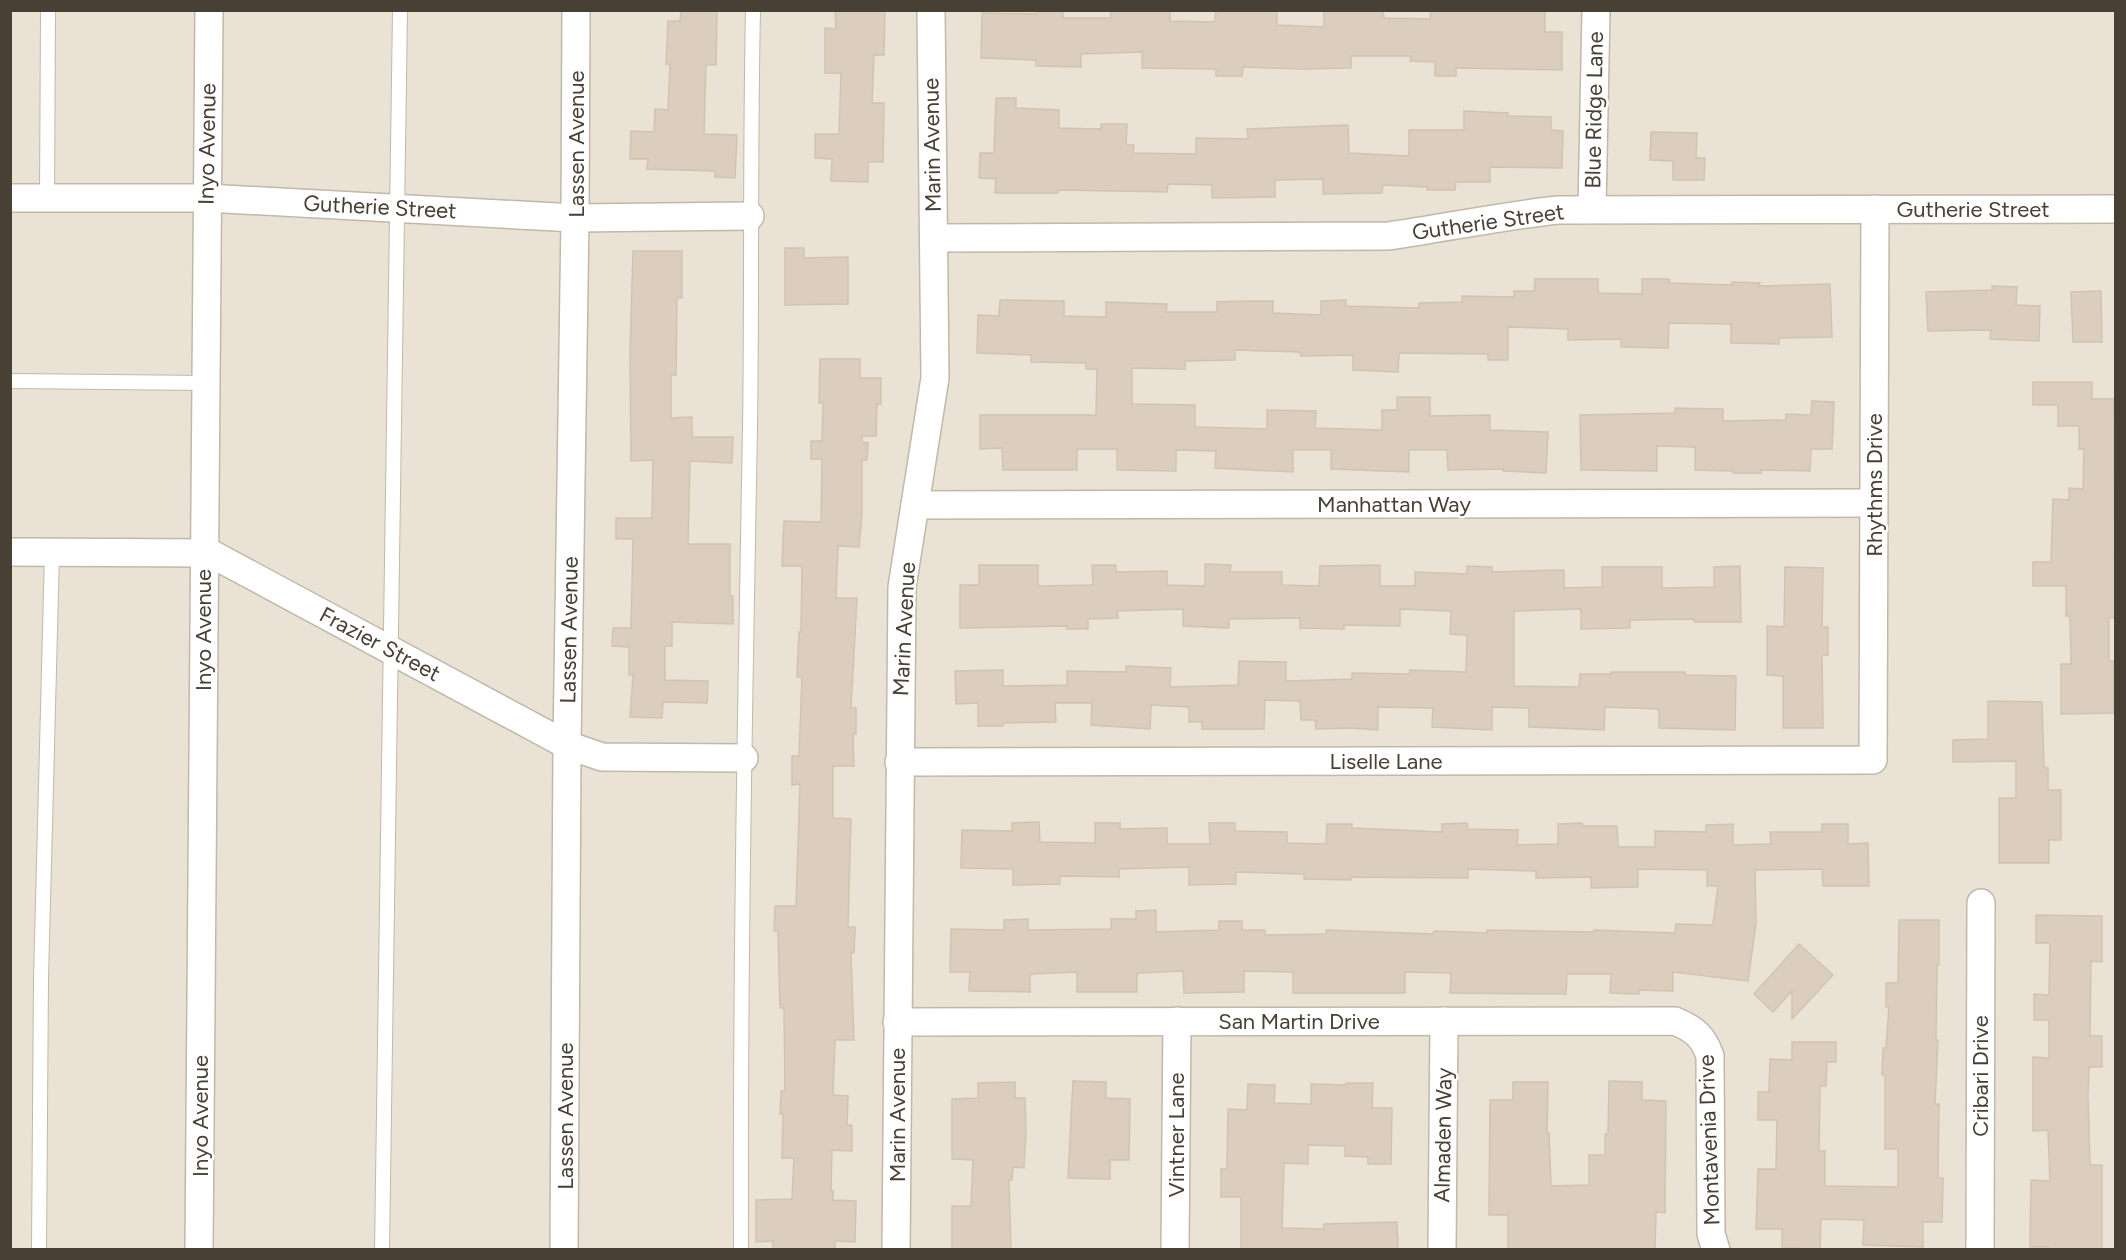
<svg xmlns="http://www.w3.org/2000/svg" width="2126" height="1260" viewBox="0 0 2126 1260" font-family="Figtree,sans-serif">
<rect width="100%" height="100%" fill="#f5f0e8"/>
<rect fill="#eae2d5" x="11" y="11" width="2104" height="1238"/>
<g fill="#dbcebf" stroke="#d3c3ae" stroke-width="1.5">
<polygon points="681,10 717,10 716,65 706,65 704,134 737,135 735,178 715,177 715,171 647,169 648,159 630,159 631,131 654,132 655,109 668,110 670,64 666,64 668,21 680,21"/>
<polygon points="835,10 885,10 884,55 874,55 872,103 884,103 883,162 868,162 868,182 831,181 832,159 815,158 815,134 839,134 841,73 825,73 825,28 836,29"/>
<polygon points="1037,10 1063,10 1063,18 1111,18 1110,10 1170,10 1170,21 1215,22 1216,10 1277,10 1277,25 1324,27 1324,10 1383,10 1384,18 1430,19 1431,10 1545,10 1545,32 1562,32 1562,70 1456,68 1456,76 1435,76 1435,62 1410,61 1411,56 1351,56 1351,68 1304,69 1243,67 1242,76 1216,76 1216,69 1142,68 1142,52 1081,54 1081,67 1036,66 1036,60 981,58 982,13 1037,14"/>
<polygon points="996,98 1016,98 1016,108 1059,110 1059,128 1101,129 1101,124 1127,124 1126,145 1134,145 1133,153 1196,154 1196,138 1248,139 1247,129 1348,125 1349,153 1409,156 1409,130 1464,130 1464,111 1508,113 1508,116 1551,117 1551,130 1563,131 1562,168 1490,167 1490,182 1456,182 1455,190 1427,190 1427,187 1383,185 1382,193 1323,194 1323,179 1275,180 1275,197 1212,198 1212,185 1168,184 1167,192 1058,190 1058,193 995,193 996,179 979,178 980,153 994,153"/>
<polygon points="1651,132 1697,133 1696,158 1705,158 1704,180 1673,180 1673,161 1650,160"/>
<polygon points="785,248 804,248 804,258 848,257 848,304 785,305"/>
<polygon points="633,251 682,251 682,298 677,298 676,375 671,375 671,418 692,417 692,437 733,437 732,463 690,461 688,544 730,544 730,596 733,596 733,624 672,622 672,646 665,646 665,680 708,681 707,703 663,702 662,718 630,717 633,675 629,675 629,647 612,646 613,628 631,628 633,539 616,539 616,518 652,518 653,460 631,461 630,353"/>
<polygon points="1535,279 1598,279 1598,293 1642,294 1642,279 1669,279 1669,283 1732,285 1732,282 1760,283 1759,286 1830,284 1832,337 1779,338 1779,344 1731,343 1731,324 1669,323 1668,348 1621,347 1621,339 1568,340 1568,329 1508,327 1508,360 1488,360 1488,354 1399,353 1398,372 1353,370 1353,355 1301,356 1300,352 1235,350 1235,360 1185,361 1185,369 1132,368 1132,404 1195,405 1195,427 1267,429 1267,410 1316,411 1315,428 1382,430 1382,410 1397,410 1397,397 1430,397 1430,416 1490,415 1490,430 1548,432 1546,473 1503,471 1503,469 1448,470 1447,450 1409,450 1409,472 1331,469 1331,450 1293,450 1293,472 1215,468 1216,451 1176,450 1176,471 1117,470 1117,449 1077,449 1077,470 1003,470 1002,448 980,449 980,415 1096,415 1097,369 1086,369 1086,363 1031,362 1031,355 977,353 978,315 999,316 1000,300 1064,301 1064,316 1106,317 1106,302 1167,304 1166,312 1217,312 1217,302 1250,301 1273,301 1273,313 1321,315 1321,301 1346,300 1346,306 1419,308 1419,303 1462,302 1462,296 1514,297 1514,291 1534,291"/>
<polygon points="1992,286 2017,287 2016,305 2040,306 2039,341 1990,339 1991,330 1928,331 1926,292 1992,290"/>
<polygon points="2101,291 2102,342 2073,342 2071,292"/>
<polygon points="820,359 860,359 860,378 881,378 881,404 877,404 876,436 862,436 862,442 868,443 867,460 862,460 862,514 859,547 838,546 836,598 857,598 851,708 856,708 856,734 853,734 854,766 833,766 833,818 851,819 848,927 855,927 854,953 851,953 854,1040 835,1040 833,1095 848,1096 847,1125 852,1125 852,1151 832,1150 831,1191 833,1191 833,1200 856,1201 855,1242 835,1241 835,1250 773,1250 773,1241 756,1242 756,1200 792,1199 794,1158 782,1158 783,1114 780,1114 781,1091 785,1091 784,1008 780,1008 778,931 774,931 775,906 796,906 800,784 792,785 792,756 799,756 802,677 797,677 799,632 801,632 802,566 782,566 784,521 821,522 822,459 811,459 811,441 822,441 823,403 819,403"/>
<polygon points="2033,382 2092,382 2092,399 2114,399 2115,618 2109,618 2109,661 2114,661 2114,713 2061,714 2061,664 2071,664 2070,616 2066,616 2066,586 2033,586 2033,562 2051,562 2053,499 2069,500 2069,488 2083,489 2084,449 2079,449 2079,426 2058,426 2058,405 2033,405"/>
<polygon points="1812,401 1834,402 1832,449 1811,449 1810,471 1761,470 1761,473 1733,473 1733,471 1695,470 1695,447 1657,446 1657,471 1581,470 1580,415 1675,413 1675,408 1723,409 1723,421 1786,420 1786,414 1811,415"/>
<polygon points="1205,564 1231,565 1230,572 1282,572 1282,585 1319,586 1320,566 1380,565 1380,586 1415,586 1415,572 1467,574 1467,566 1492,567 1492,572 1564,570 1564,588 1602,587 1602,567 1662,567 1662,588 1714,587 1714,567 1740,566 1741,622 1694,622 1694,619 1630,620 1630,628 1581,629 1581,609 1514,611 1514,686 1579,687 1580,674 1611,674 1611,672 1685,672 1685,675 1736,676 1735,730 1659,728 1659,709 1605,707 1604,730 1529,727 1529,708 1492,707 1492,730 1432,727 1433,708 1378,707 1378,730 1351,728 1316,729 1315,720 1301,720 1300,701 1265,700 1264,729 1202,729 1202,722 1189,722 1189,707 1151,705 1150,729 1091,725 1092,703 1055,703 1056,722 1003,723 1003,726 978,726 978,703 956,704 955,671 1003,670 1003,686 1067,685 1067,671 1126,672 1126,666 1171,668 1170,687 1238,685 1239,661 1286,662 1286,681 1352,679 1352,673 1410,674 1410,670 1466,672 1467,635 1450,634 1451,611 1400,609 1400,626 1344,625 1344,629 1300,628 1300,618 1229,619 1229,628 1183,626 1183,609 1117,611 1118,618 1088,619 1088,629 1067,629 1067,626 960,628 960,585 979,585 979,565 1038,565 1038,586 1093,585 1092,565 1116,565 1116,572 1167,571 1167,585 1205,586"/>
<polygon points="1785,567 1823,568 1822,627 1828,627 1828,655 1822,655 1823,728 1783,728 1783,676 1767,675 1767,626 1784,627"/>
<polygon points="1988,701 2042,702 2044,768 2048,768 2048,790 2061,790 2061,840 2049,840 2049,863 1999,863 1999,798 2016,798 2016,761 1953,762 1953,740 1988,739"/>
<polygon points="1039,822 1040,842 1095,843 1095,823 1120,823 1120,829 1167,828 1167,844 1210,844 1209,823 1235,823 1235,831 1287,832 1287,843 1326,844 1327,824 1352,824 1352,828 1442,832 1442,824 1467,823 1468,829 1518,830 1517,845 1558,844 1558,824 1582,823 1582,826 1617,826 1618,847 1655,847 1655,831 1706,832 1706,825 1733,824 1733,845 1771,844 1770,832 1822,832 1822,824 1848,824 1848,844 1868,843 1869,886 1823,886 1822,869 1755,870 1756,923 1748,981 1673,972 1673,991 1639,990 1639,994 1610,993 1611,974 1567,974 1566,994 1450,993 1451,973 1405,972 1405,993 1293,993 1293,972 1244,971 1244,992 1184,993 1183,971 1137,973 1137,992 1077,992 1077,972 1030,974 1030,992 969,991 970,972 950,972 951,929 1004,930 1004,920 1028,919 1028,930 1111,929 1111,919 1136,919 1136,911 1156,910 1156,932 1219,930 1219,921 1242,921 1242,930 1265,930 1265,935 1326,934 1326,930 1433,934 1434,931 1487,933 1487,930 1594,932 1594,930 1675,933 1676,924 1713,925 1718,886 1707,886 1707,870 1638,869 1638,887 1591,888 1591,877 1536,878 1536,871 1468,869 1468,878 1351,877 1351,880 1304,879 1304,874 1236,872 1236,884 1189,885 1189,867 1119,869 1119,877 1060,876 1060,884 1013,885 1013,869 961,868 962,830 1012,831 1012,823"/>
<polygon points="2036,915 2102,916 2102,962 2091,961 2090,1036 2102,1036 2102,1067 2089,1067 2088,1096 2090,1165 2102,1165 2102,1250 2050,1250 2050,1247 2030,1247 2031,1180 2050,1181 2048,1130 2033,1131 2033,1057 2049,1058 2049,1020 2034,1020 2034,994 2049,995 2050,943 2036,943"/>
<polygon points="1899,920 1939,920 1939,965 1937,965 1936,1040 1938,1040 1935,1104 1939,1104 1938,1178 1943,1178 1942,1222 1923,1222 1923,1247 1863,1245 1864,1220 1821,1219 1820,1249 1782,1248 1782,1229 1756,1229 1758,1169 1776,1169 1777,1120 1758,1120 1758,1092 1769,1092 1770,1059 1792,1060 1792,1042 1836,1042 1836,1062 1827,1062 1826,1086 1820,1086 1819,1151 1825,1151 1825,1186 1898,1187 1898,1149 1885,1149 1885,1075 1882,1075 1883,1048 1886,1048 1889,1007 1886,1007 1886,983 1898,983"/>
<polygon points="1799,944 1833,975 1792,1019 1792,991 1773,1012 1754,994"/>
<polygon points="1073,1081 1106,1082 1106,1098 1130,1099 1129,1160 1110,1160 1110,1179 1068,1178"/>
<polygon points="1609,1081 1642,1082 1642,1100 1666,1101 1665,1213 1656,1212 1655,1250 1508,1250 1508,1215 1489,1215 1490,1100 1513,1100 1513,1082 1548,1082 1547,1134 1549,1133 1551,1186 1589,1185 1589,1155 1605,1155 1605,1134 1608,1134"/>
<polygon points="1015,1082 1015,1098 1025,1098 1026,1130 1024,1168 1013,1167 1012,1180 1009,1180 1011,1250 952,1250 952,1206 971,1206 973,1160 952,1159 952,1099 978,1098 978,1083"/>
<polygon points="1346,1083 1373,1083 1372,1108 1392,1108 1391,1164 1368,1164 1368,1157 1345,1156 1345,1146 1308,1145 1308,1164 1284,1163 1282,1228 1324,1229 1324,1224 1397,1222 1398,1249 1241,1250 1241,1197 1221,1197 1221,1169 1227,1169 1228,1109 1247,1110 1248,1084 1275,1085 1274,1103 1311,1104 1311,1084 1346,1085"/>
</g>
<g fill="none" stroke-linecap="round" stroke-linejoin="round">
<defs>
<g id="service">
<polyline points="47,198 48,10"/>
<polyline points="10,381 205,383"/>
<polyline points="39,1250 41,979 52,553"/>
<polyline points="382,1250 400,10"/>
<path d="M741,1250C740,976 745,702 750,428C752,289 750,150 753,10"/>
</g>
<g id="minor">
<polyline points="10,198 206,198 575,218 750,216"/>
<polyline points="1592,209 1596,10"/>
<path d="M934,238L1388,236C1445,228 1501,216 1558,210L2116,209"/>
<polyline points="915,505 1873,503"/>
<polyline points="10,552 210,553 567,745 602,757 744,758"/>
<polyline points="899,762 1873,760 1875,209"/>
<path d="M897,1022L1675,1021C1694,1029 1703,1036 1710,1056L1711,1234L1716,1250"/>
<polyline points="199,1250 209,10"/>
<polyline points="564,1250 567,745 575,218 576,10"/>
<polyline points="896,1250 902,587 935,378 931,10"/>
<polyline points="1175,1250 1177,1021"/>
<polyline points="1442,1250 1444,1021"/>
<polyline points="1980,1250 1981,903"/>
</g>
</defs>
<use href="#service" stroke="#c2b8a9" stroke-width="16"/>
<use href="#minor" stroke="#c2b8a9" stroke-width="30"/>
<use href="#service" stroke="#fff" stroke-width="14"/>
<use href="#minor" stroke="#fff" stroke-width="27"/>
</g>
<g text-anchor="middle" dominant-baseline="central" stroke-width="5" stroke-linejoin="round" paint-order="stroke">
<g font-size="22" fill="#494035" stroke="#fff">
<text transform="translate(1594 110) rotate(-89)">Blue Ridge Lane</text>
<text transform="translate(207 144) rotate(-89)">Inyo Avenue</text>
<text transform="translate(576 144) rotate(-90)">Lassen Avenue</text>
<text transform="translate(932 145) rotate(-91)">Marin Avenue</text>
<text transform="translate(380 207) rotate(3)">Gutherie Street</text>
<text x="1973" y="209">Gutherie Street</text>
<text transform="translate(1488 222) rotate(-8)">Gutherie Street</text>
<text transform="translate(1874 485) rotate(-90)">Rhythms Drive</text>
<text x="1394" y="504">Manhattan Way</text>
<text transform="translate(904 629) rotate(-87)">Marin Avenue</text>
<text transform="translate(203 630) rotate(-90)">Inyo Avenue</text>
<text transform="translate(569 630) rotate(-89)">Lassen Avenue</text>
<text transform="translate(380 644) rotate(28)">Frazier Street</text>
<text x="1386" y="761">Liselle Lane</text>
<text x="1299" y="1021">San Martin Drive</text>
<text transform="translate(1980 1076) rotate(-90)">Cribari Drive</text>
<text transform="translate(897 1115) rotate(-90)">Marin Avenue</text>
<text transform="translate(200 1116) rotate(-90)">Inyo Avenue</text>
<text transform="translate(565 1116) rotate(-90)">Lassen Avenue</text>
<text transform="translate(1176 1135) rotate(-90)">Vintner Lane</text>
<text transform="translate(1443 1135) rotate(-89)">Almaden Way</text>
<text transform="translate(1709 1140) rotate(-92)">Montavenia Drive</text>
</g>
</g>
<rect width="2126" height="1260" fill="none" stroke="#494035" stroke-width="24"/>
</svg>
